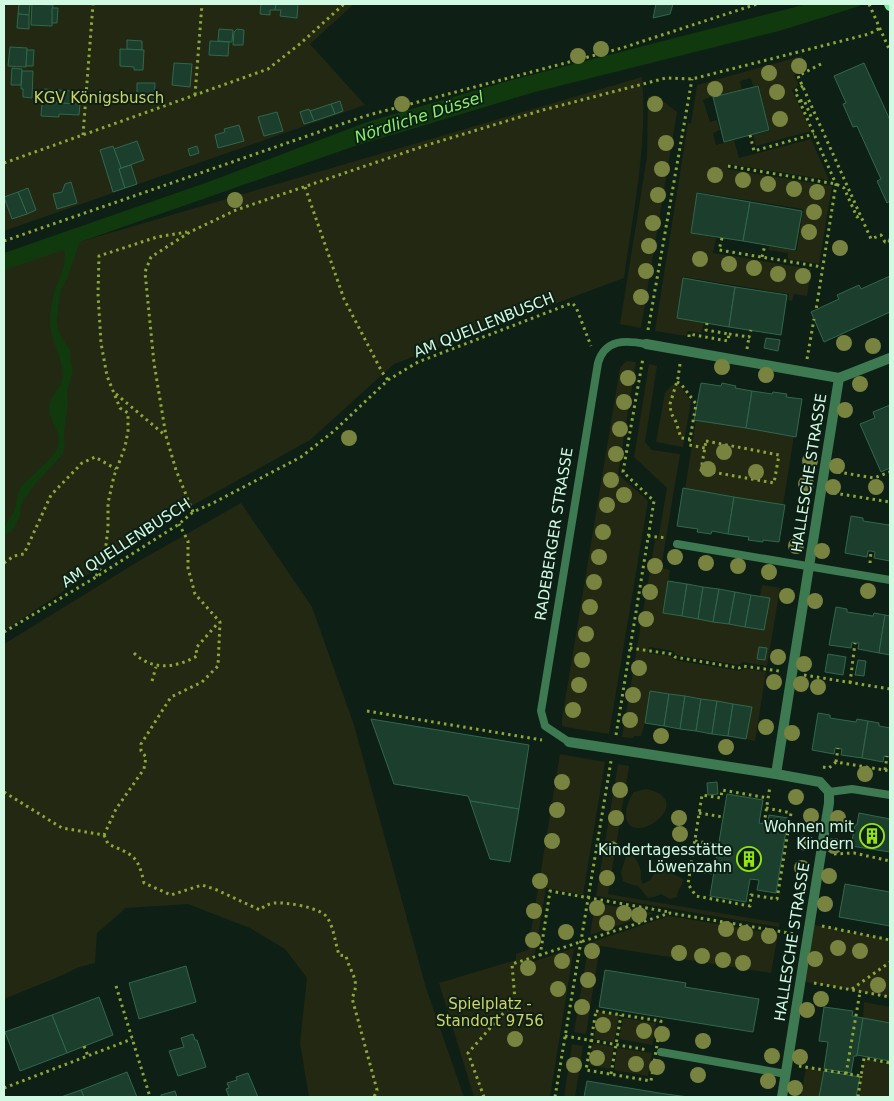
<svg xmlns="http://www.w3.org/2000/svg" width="894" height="1101" viewBox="0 0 894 1101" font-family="'DejaVu Sans',sans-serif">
<rect width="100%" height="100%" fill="#0e1f16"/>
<g fill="#232812">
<polygon points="4,4 354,4 310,44 365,105 4,231"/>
<polygon points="802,56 808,69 794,75 799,85 792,90 811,131 756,146 753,135 770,131 758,85 753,86 751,78 740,81 742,89 713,96 703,100 710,122 717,120 720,130 713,133 716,145 734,140 739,158 811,139 829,180 728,164 727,169 832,186 819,264 788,259 788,253 768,250 769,246 797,251 803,210 802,209 697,192 691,233 716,238 713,253 811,269 807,296 794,294 792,301 788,300 789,294 684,277 677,318 704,323 701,333 688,331 686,336 655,331 688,123 691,124 697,85"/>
<path d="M642,77C648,144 633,212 624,278L394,364L310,440L186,509L4,631V264Z"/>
<polygon points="655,95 677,112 641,328 620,324 647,157 648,97"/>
<polygon points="626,361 636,362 618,474 648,501 609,734 565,727 562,725 562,719 620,368"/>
<polygon points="649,364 657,366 645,442 652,450 680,454 661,568 670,570 663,613 764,630 770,598 760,596 762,585 780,588 767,666 743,662 739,665 676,655 673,651 649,647 648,653 670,656 675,660 740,671 744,668 766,672 755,741 746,739 751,707 651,691 645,723 641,736 634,736 633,738 622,737 655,540 658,540 667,488 634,457"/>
<polygon points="672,385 680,386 691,401 683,447 656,442 665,393"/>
<polygon points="696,420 794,436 783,505 685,489"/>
<polygon points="241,503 312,607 354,725 426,988 464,1097 309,1097 300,1043 307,978 285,949 250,928 188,904 126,908 97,933 95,963 79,967 56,978 4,999 4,644 139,561"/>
<polygon points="560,754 605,762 583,895 546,888 535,953 532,955 532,962 574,948 550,1097 474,1097 439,983 516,960 516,954 528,950"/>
<polygon points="618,764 629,766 608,894 779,923 779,927 596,896"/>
<path d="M646,789C700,800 631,850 626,817C625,809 629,799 634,792Z"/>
<path d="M628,850C634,856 639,862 641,872C641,877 640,879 643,884L650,880L660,866L662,865L663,867L665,866V864L669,863L673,874L683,879C683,886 677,889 677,897L670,899L661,894L654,897L648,898L638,886L630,884L623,881L621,872Z"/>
<polygon points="595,903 654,913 590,935"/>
<polygon points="669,916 778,934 771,973 600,946 586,1034 574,1032 589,943"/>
<polygon points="810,924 890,940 890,997 801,981"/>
<polygon points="864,1002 890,1007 890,1023 863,1018"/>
<polygon points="598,1012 619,1015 614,1042 594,1039"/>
<polygon points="623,1018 656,1023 652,1045 619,1039"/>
<polygon points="593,1043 614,1047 610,1069 589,1065"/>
<polygon points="572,1044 583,1046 575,1097 564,1097"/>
<polygon points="617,1048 652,1053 648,1076 614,1070"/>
<polygon points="864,1058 890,1063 890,1097 858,1097"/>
<polygon points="806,1067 824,1071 819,1097 801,1097"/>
</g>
<path fill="#10390d" d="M807,4H859L860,6L779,31L535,92L355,146L80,242L68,276L60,292L57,321L59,333L70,350V359L73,370L67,392L68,402L64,433L65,447L63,454L36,483L24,499L20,508L21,514L14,528L9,533L4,534C4,524 9,520 14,511C17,504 16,496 20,489C29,475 53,461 58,446C62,433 50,422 49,410C48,398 60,390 62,379C65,359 49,341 50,320C50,310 52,299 55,290C59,277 68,263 64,250L4,270V253L208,182L367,122L508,81Z"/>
<g fill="#1c3e2d" stroke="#30684c">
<polygon points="19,4 30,4 29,15 18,14"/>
<polygon points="32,4 53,5 52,26 31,25"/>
<polygon points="261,4 276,4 275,10 270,10 270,15 260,14"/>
<polygon points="276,4 298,4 297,18 280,16 281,10 275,10"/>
<polygon points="656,4 673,4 670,14 653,18"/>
<polygon points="52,8 58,8 57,23 52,23"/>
<polygon points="18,14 29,15 29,29 17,28"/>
<polygon points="219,29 233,30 232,42 218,41"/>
<polygon points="237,29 244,30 243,45 233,45 234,32"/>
<polygon points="127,40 142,41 142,50 127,49"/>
<polygon points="210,41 229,42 228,56 209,55"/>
<polygon points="10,47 27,48 26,67 8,66"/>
<polygon points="120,49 144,50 143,70 134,70 134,67 120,66"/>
<polygon points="27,50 34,50 33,66 26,66"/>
<polygon points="174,63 192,64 190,87 172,85"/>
<polygon points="864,63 890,120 890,201 887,203 877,181 881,179 857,126 853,127 843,104 846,103 834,76"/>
<polygon points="12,68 22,69 21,85 11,85"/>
<polygon points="22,71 33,71 32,98 23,97 23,89 21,89"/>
<polygon points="137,83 155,83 154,103 145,102 145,100 137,100"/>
<polygon points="758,86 769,130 724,142 713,97"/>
<polygon points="44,89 72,91 71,104 44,102"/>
<polygon points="340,101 343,111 335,114 331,104"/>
<polygon points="42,102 80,104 79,115 59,114 59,117 41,116"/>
<polygon points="331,104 335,114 314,121 310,111"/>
<polygon points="309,109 314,121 304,124 300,112"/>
<polygon points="277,112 283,131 264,136 258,117"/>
<polygon points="239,125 244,141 218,148 215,135 225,132 224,129"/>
<polygon points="137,141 144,160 121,168 114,149"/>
<polygon points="113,146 121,168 119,169 125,188 113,192 100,150"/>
<polygon points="197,146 199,153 190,156 188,149"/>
<polygon points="131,165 137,184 125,188 119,169"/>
<polygon points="71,182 77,203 57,209 53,194 62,192 65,184"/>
<polygon points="28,188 36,210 27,214 18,192"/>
<polygon points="18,192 27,214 12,219 4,197"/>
<polygon points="697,193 750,202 743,241 691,233"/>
<polygon points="750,202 802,211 795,250 743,241"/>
<polygon points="890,276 890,312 824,342 811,312 839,299 837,295 859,285 861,289"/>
<polygon points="683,278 735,287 729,327 677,318"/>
<polygon points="735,287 787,295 781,335 729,327"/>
<polygon points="766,338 780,340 778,351 764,348"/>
<polygon points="701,383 721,386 722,383 736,386 735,388 752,391 746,428 694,420"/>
<polygon points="752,391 772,394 773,392 787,394 786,397 802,399 796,437 746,428"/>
<polygon points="890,405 890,468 881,472 860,424 875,418 873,412"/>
<polygon points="683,488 734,497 728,534 712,531 711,534 697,532 698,529 677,526"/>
<polygon points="734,497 785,505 779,542 763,540 763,542 748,540 749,537 728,534"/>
<polygon points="851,516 863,518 863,521 889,525 890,522 890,561 874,558 875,552 871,551 868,551 867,557 845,553"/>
<polygon points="668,581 687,584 682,616 663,613"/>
<polygon points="687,584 703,587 698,619 682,616"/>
<polygon points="703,587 719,589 713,622 698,619"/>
<polygon points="719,589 735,592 729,624 713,622"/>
<polygon points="735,592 751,595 745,627 729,624"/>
<polygon points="751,595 770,598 764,630 745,627"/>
<polygon points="836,607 847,609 847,612 873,616 874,613 885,615 879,653 858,649 859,643 855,643 852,642 851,648 829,645"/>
<polygon points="885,615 890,616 890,655 879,653"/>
<polygon points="759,647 767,648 765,660 757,659"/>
<polygon points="828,654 846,657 843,675 825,672"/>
<polygon points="858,660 866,661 864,676 855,675"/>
<polygon points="650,691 669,694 664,726 645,723"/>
<polygon points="669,694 685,696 680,729 664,726"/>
<polygon points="685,696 701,699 696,731 680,729"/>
<polygon points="701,699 717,701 712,734 696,731"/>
<polygon points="717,701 733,704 728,736 712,734"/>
<polygon points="733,704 752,707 746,739 728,736"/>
<polygon points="818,713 830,715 830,718 856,722 857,719 868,721 862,758 841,755 842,749 835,748 834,754 812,750"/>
<polygon points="371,719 529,745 519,809 470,801 468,796 394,784"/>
<polygon points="868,721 879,723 879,726 890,728 890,757 884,756 883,762 862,758"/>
<polygon points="717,782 718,794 708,795 707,783"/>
<polygon points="727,794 763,800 759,823 768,825 769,815 788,818 776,893 757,890 759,880 750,879 746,902 710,896"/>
<polygon points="470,801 519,809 510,862 490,859"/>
<polygon points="859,813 890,819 890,852 851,846 855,825 857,825"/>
<polygon points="845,884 890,892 890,926 839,917"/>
<polygon points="186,966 196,1002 139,1019 129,983"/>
<polygon points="605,970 686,983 685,987 759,999 753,1032 599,1007"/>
<polygon points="99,997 113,1035 67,1053 52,1015"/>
<polygon points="824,1007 853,1011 852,1016 863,1018 857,1056 854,1056 851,1073 824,1069 828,1042 819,1041"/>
<polygon points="52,1015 67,1053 20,1071 5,1032"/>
<polygon points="863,1018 890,1023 890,1061 857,1055"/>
<polygon points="193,1034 195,1040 197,1040 206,1067 178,1076 169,1051 184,1047 181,1038"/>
<polygon points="824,1071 860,1077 856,1097 819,1097"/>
<polygon points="127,1072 137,1097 84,1097 81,1090"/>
<polygon points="248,1073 258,1097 229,1097 226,1089 229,1088 227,1083 237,1080 236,1077"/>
<polygon points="587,1081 659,1093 688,1097 584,1097"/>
<polygon points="81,1090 84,1097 61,1097"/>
<polygon points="175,1091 177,1097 161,1097 161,1095"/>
</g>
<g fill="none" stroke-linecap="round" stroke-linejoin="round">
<g stroke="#8ea838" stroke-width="3" stroke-dasharray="2.5 4" stroke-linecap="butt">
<polyline points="869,4 890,51"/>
<polyline points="821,64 798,76 871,239 881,235 885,242 889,240 890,244"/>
<polyline points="803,86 795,91 836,184 816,310"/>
<polyline points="195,95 202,4"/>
<polyline points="800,101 804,100 812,119"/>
<polyline points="83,135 93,4"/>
<polyline points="750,135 754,151 814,134"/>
<polyline points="4,163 268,69 301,43 344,4"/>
<polyline points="728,166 836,184 844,188 857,217 861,215"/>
<polyline points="305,187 344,299 382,372 388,380"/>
<polyline points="722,238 719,250 822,267"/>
<polyline points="4,241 365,116 622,48 757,4"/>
<polyline points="762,257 765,245"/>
<polyline points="648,330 692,79"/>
<polyline points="729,334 749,337 751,330"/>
<polyline points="689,337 689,334 728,341 729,334 706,330 707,323"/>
<polyline points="747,349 749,337"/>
<polyline points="807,359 814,319"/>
<polyline points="680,364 678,378 670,404 671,413 676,422 681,438 690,439"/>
<polyline points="677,382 681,384 696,404 689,445 705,448"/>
<polyline points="116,394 166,436"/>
<polygon points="706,441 779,455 774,483 701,470"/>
<polyline points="838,472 874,478 890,472"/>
<polyline points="834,493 890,502"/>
<polyline points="193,512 176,470 166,436 154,363 145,272 151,257 190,232 236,210 424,146 543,110 666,78 692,79 869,34 880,28"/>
<polyline points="648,536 667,538"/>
<polyline points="4,563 14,556 24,554 51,495 82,463 95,457 116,469"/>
<polyline points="870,563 871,551"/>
<polyline points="96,576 104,562 108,528 108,503 114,476 125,447 128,431 128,413 120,408 107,376 101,343 98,294 99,256 157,237 187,232"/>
<polyline points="4,632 96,577 179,524 193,512 213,503 301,457 334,431 388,380 418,362 572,303 576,307 591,346"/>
<polyline points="630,648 671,654 675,657 739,668 743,666 779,671"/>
<path d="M134,653C152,671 176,668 197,656L196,648L219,622"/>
<polyline points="804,675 890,689"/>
<polyline points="152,681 156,667"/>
<polyline points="850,683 855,643"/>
<polyline points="367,711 542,740"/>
<polyline points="616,735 654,501 623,472 643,358"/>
<polyline points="836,762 838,748"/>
<polyline points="823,767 829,768 836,762 890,771"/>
<polyline points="885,770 887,756"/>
<polyline points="4,792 62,828 104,835 116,809 144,769 146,757 141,751 141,744 171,697 202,682 218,666 220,622 195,594 188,568 188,541 179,524"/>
<polyline points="766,808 791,813 777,899 751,895 750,906 696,896 688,884 702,795 721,798 722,790 768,798"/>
<polyline points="699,813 723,817"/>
<polyline points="764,824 770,786"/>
<path d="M104,835L108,844C133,855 138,855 144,883L171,895L202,885L217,890L260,910C264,906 268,904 274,903C286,902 319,907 327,917C334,928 335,942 339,955L346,956C350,973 361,980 352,998L377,1090L374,1097"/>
<polyline points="695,841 719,845"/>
<polyline points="834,854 854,853 890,861"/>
<polyline points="690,870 714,873"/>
<polyline points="822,926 890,940"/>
<polyline points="540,956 550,891 669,912"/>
<polyline points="814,983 890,997"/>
<polyline points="116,986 150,1097"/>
<polyline points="852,989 890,962"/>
<polygon points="596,1011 661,1021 651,1081 586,1070"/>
<polyline points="565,1036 648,1050"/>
<polyline points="84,1046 88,1056"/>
<polyline points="799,1066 861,1076 864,1058 890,1063"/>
<polyline points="611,1074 621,1015"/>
<polyline points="846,1074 860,992"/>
<polyline points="4,1088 132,1039"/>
<polyline points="484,1097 468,1053 515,1000 512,964 670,913 795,934"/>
<polyline points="555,1097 611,761"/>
<polyline points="858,1097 861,1076"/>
</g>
<g stroke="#3d7a51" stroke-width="8">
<polyline points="677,544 890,580"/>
<path d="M569,742L545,726L541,711L598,363C605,339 625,340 646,344"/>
<polyline points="829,792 852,789 890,795"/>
<polyline points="661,1052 786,1074"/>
</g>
<g stroke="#3d7a51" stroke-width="10">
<polyline points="646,344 839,378"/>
<polyline points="839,378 890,358"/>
<polyline points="569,742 776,774"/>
<polyline points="782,1097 829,803 829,792 820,782 776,774 839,378"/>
</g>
<polyline stroke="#6ff399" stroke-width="10" points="889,4 890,6"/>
</g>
<g fill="#798340">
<circle cx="601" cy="49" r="8"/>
<circle cx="578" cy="56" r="8"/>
<circle cx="799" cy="66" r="8"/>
<circle cx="769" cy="73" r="8"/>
<circle cx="715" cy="89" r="8"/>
<circle cx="777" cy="92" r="8"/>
<circle cx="402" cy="104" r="8"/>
<circle cx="655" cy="104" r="8"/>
<circle cx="780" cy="119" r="8"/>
<circle cx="666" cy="143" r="8"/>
<circle cx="662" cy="169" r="8"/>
<circle cx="715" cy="175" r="8"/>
<circle cx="743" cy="180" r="8"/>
<circle cx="768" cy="184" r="8"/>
<circle cx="794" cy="189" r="8"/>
<circle cx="817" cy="192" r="8"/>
<circle cx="658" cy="195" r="8"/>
<circle cx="235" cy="200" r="8"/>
<circle cx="814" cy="212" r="8"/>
<circle cx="653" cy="223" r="8"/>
<circle cx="809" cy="232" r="8"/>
<circle cx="649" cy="246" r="8"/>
<circle cx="840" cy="248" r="8"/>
<circle cx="700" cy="259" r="8"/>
<circle cx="729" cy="264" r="8"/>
<circle cx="754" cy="268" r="8"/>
<circle cx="646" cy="271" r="8"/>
<circle cx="778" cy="274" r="8"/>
<circle cx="803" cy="276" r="8"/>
<circle cx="641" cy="297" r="8"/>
<circle cx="844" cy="343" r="8"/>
<circle cx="873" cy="346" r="8"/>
<circle cx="722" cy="367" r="8"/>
<circle cx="766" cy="375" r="8"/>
<circle cx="628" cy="378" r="8"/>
<circle cx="860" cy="384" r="8"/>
<circle cx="624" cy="402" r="8"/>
<circle cx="845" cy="410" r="8"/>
<circle cx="620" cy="429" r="8"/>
<circle cx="349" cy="438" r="8"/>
<circle cx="724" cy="452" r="8"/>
<circle cx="616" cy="454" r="8"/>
<circle cx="810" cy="461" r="8"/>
<circle cx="837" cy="466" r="8"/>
<circle cx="708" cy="469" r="8"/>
<circle cx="756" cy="472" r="8"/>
<circle cx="611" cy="480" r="8"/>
<circle cx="806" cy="484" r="8"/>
<circle cx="833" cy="487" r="8"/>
<circle cx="876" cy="487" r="8"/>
<circle cx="624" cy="495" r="8"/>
<circle cx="607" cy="505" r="8"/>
<circle cx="603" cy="532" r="8"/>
<circle cx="796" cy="546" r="8"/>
<circle cx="822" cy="551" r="8"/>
<circle cx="599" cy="557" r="8"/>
<circle cx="675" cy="557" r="8"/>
<circle cx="706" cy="563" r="8"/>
<circle cx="655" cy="566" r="8"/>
<circle cx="738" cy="566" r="8"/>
<circle cx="769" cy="572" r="8"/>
<circle cx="594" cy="582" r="8"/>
<circle cx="868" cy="591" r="8"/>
<circle cx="650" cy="592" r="8"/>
<circle cx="787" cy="596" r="8"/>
<circle cx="815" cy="601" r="8"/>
<circle cx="590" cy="607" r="8"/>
<circle cx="646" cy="619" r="8"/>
<circle cx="586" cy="634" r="8"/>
<circle cx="778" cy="657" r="8"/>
<circle cx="582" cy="660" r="8"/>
<circle cx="804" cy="664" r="8"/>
<circle cx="639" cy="668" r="8"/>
<circle cx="774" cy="682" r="8"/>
<circle cx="801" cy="684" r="8"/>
<circle cx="579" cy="685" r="8"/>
<circle cx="818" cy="687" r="8"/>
<circle cx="633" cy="695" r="8"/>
<circle cx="573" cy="710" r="8"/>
<circle cx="630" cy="720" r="8"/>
<circle cx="766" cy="727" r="8"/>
<circle cx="792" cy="733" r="8"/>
<circle cx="661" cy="736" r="8"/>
<circle cx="726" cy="747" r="8"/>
<circle cx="865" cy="774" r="8"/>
<circle cx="562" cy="782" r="8"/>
<circle cx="620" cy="790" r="8"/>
<circle cx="796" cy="797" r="8"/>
<circle cx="557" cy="810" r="8"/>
<circle cx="811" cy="816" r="8"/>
<circle cx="616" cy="818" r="8"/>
<circle cx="679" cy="818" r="8"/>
<circle cx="838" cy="818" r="8"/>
<circle cx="680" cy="834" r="8"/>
<circle cx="552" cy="841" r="8"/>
<circle cx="806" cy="843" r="8"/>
<circle cx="834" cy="846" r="8"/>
<circle cx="611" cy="849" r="8"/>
<circle cx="802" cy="868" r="8"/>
<circle cx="829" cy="876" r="8"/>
<circle cx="607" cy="878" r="8"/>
<circle cx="540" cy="881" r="8"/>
<circle cx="825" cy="904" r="8"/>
<circle cx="597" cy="908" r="8"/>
<circle cx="534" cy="911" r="8"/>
<circle cx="624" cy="913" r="8"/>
<circle cx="639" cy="915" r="8"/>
<circle cx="607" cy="923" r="8"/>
<circle cx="726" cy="929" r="8"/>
<circle cx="566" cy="932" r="8"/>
<circle cx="745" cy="933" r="8"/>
<circle cx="769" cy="936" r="8"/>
<circle cx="533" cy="940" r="8"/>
<circle cx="838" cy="948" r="8"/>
<circle cx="592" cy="951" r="8"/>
<circle cx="860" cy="951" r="8"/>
<circle cx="679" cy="953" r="8"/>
<circle cx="702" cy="956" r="8"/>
<circle cx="815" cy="959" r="8"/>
<circle cx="723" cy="960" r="8"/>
<circle cx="562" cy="961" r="8"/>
<circle cx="743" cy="963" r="8"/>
<circle cx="528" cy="968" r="8"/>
<circle cx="588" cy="980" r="8"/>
<circle cx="878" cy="985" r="8"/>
<circle cx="558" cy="989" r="8"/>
<circle cx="821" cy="999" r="8"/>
<circle cx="582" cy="1007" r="8"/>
<circle cx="807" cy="1010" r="8"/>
<circle cx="603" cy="1025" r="8"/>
<circle cx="644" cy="1031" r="8"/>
<circle cx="662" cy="1034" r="8"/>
<circle cx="515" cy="1039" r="8"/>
<circle cx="703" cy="1041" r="8"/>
<circle cx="772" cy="1056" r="8"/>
<circle cx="800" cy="1057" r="8"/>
<circle cx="597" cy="1058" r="8"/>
<circle cx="636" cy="1064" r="8"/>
<circle cx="574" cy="1065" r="8"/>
<circle cx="657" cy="1067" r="8"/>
<circle cx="698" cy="1075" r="8"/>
<circle cx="768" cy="1081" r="8"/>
<circle cx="795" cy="1088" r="8"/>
</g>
<defs>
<symbol id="building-ring" viewBox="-11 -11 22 22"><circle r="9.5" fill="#0e1f16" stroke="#92e413" stroke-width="1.5"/><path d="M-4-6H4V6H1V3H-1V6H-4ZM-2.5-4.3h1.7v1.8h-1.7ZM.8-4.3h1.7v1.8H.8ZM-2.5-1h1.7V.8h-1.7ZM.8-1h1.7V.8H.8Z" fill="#92e413"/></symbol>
</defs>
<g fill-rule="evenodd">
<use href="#building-ring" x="858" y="822" width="28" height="28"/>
<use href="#building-ring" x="735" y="845" width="28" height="28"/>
</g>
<g text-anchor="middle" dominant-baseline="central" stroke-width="4" stroke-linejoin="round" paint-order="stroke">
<g font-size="15" fill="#d0d463" stroke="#0e1f16">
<text x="99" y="98">KGV Königsbusch</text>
<text x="490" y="1004">Spielplatz -<tspan x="490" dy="17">Standort 9756</tspan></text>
</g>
<g font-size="15" fill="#d0fbe2" stroke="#0e1f16">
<text transform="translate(484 325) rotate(-22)">AM QUELLENBUSCH</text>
<text transform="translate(809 473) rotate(-81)">HALLESCHE STRASSE</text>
<text transform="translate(554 534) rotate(-81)">RADEBERGER STRASSE</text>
<text transform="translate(126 543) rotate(-33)">AM QUELLENBUSCH</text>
<text transform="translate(792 942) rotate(-81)">HALLESCHE STRASSE</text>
</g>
<g font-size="15" fill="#d0fbe2" stroke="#0e1f16" text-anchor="end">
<text x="854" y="827">Wohnen mit<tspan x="854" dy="17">Kindern</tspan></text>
<text x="732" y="850">Kindertagesstätte<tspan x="732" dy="17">Löwenzahn</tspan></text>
</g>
<g font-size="16" font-style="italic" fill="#89f267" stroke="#0e1f16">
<text transform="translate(419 117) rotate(-18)">Nördliche Düssel</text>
</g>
</g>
<rect width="894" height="1101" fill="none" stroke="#d0fbe2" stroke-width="10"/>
</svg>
